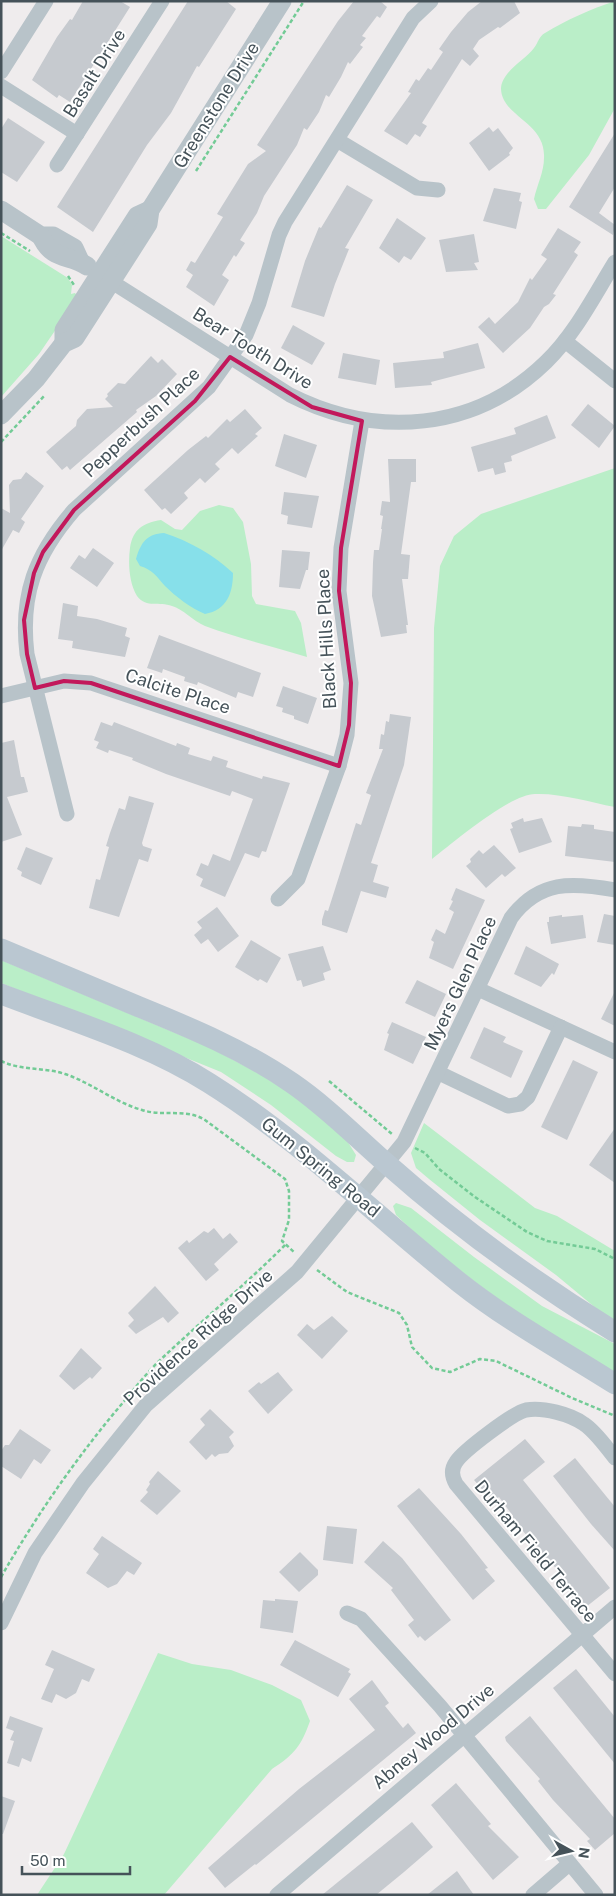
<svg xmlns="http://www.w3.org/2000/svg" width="616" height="1896" viewBox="0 0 616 1896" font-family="'Public Sans',sans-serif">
<rect width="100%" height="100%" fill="#efeced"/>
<g fill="#baeec8">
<path d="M615,1V108L589,155L546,209H538L534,199C537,185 544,172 544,158C546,122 502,117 501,89C501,72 525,60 534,48C538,43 539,36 545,33C566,20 591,9 615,1Z"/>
<polygon points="1,236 68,278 72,285 71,294 75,293 78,297 39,354 1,397"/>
<path d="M615,468V807C589,802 561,793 535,794C510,794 453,843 432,859L434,628L440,566L454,536L481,514Z"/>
<path d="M219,505L233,508L243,522L251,564L252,596L256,604L295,611L301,623L307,657C273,647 238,638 205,626C193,621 183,609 172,606C159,601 147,609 137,596C129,583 128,563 130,548C133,529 143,523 161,520L175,529L182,530L200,511Z"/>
<polygon points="1,960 209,1047 258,1073 295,1096 346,1139 356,1155 354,1162 347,1162 336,1156 271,1105 221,1072 1,983"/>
<polygon points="424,1123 535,1208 557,1216 615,1251 615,1324 556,1275 480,1220 429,1179 416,1168 411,1153"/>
<path d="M396,1203L411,1208L474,1257L542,1306L615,1344V1375C537,1327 461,1278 396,1215L393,1206Z"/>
<path d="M158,1653L192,1664L231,1670L272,1685L301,1700L310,1721C301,1746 295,1754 272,1769L164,1895H37L64,1854Z"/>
</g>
<path fill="#87e0ea" d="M164,533C189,541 214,555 233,573C233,593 227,610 205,614C191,608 176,597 165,586C156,576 153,570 140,566L136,559C141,542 147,534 164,533Z"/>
<g fill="#c6cacf">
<polygon points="83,1 120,1 130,7 70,102 59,95 57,98 32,80 57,37 70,19 72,20"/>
<polygon points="188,1 226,1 236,9 199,67 197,66 171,113 147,145 93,232 57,207"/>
<polygon points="354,1 380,1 387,7 380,18 377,16 362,36 366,38 360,45 363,47 350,64 348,62 341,77 329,97 326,95 319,112 307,130 304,128 297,145 264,196 257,213 240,240 245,243 236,257 234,255 222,275 229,280 214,306 186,287 193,275 186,270 191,261 195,263 223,217 217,214 248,164 266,151 257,145 338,21"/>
<polygon points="482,1 514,1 520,13 500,28 498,27 479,40 473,49 479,56 470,66 462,59 422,123 427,126 420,137 415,134 407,145 384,131 411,93 408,92 416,79 419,81 428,68 431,70 443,52 439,49 451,32 468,12"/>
<polygon points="8,118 45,142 17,182 1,172 1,129"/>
<polygon points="489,127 493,132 498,128 513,148 509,153 510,155 489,171 469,143"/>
<polygon points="615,133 615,187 599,213 615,225 613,235 569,207"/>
<polygon points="347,185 373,200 345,248 349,249 335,284 324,317 291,307 305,261 319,227 321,228"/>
<polygon points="494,188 521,193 519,201 522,202 516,229 483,221"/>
<polygon points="397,218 426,238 411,260 404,256 399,263 379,248"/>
<polygon points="558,228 581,242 574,252 578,255 553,294 556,295 549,304 544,307 530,328 503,353 478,327 489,317 495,324 518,302 530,278 532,280 547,259 541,255"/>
<polygon points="474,234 479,262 474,263 478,270 446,272 439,240"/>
<polygon points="293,325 325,343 312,365 281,348"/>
<polygon points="478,343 485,368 431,382 432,385 395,388 393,363 444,358 443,352"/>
<polygon points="343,353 380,360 376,385 338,378"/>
<polygon points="151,356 158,363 162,359 177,374 156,396 136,410 137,412 70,470 67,466 62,470 46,452 76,426 77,420 87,409 113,407 105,399 108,396 107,394 118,383 125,384"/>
<polygon points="588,404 615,426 599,448 571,425"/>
<polygon points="245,409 262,428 255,434 258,436 238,454 232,448 215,464 220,469 205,483 200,478 184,493 188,498 171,514 165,508 162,510 144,490 188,450 206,436 208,438 227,419 230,422"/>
<polygon points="547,415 556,438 511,456 512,461 504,463 506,472 495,475 493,468 478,472 471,447 516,434 514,428"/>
<polygon points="284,434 317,445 306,478 275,466"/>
<polygon points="388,459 416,459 416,482 411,482 401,554 410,555 408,579 402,579 408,625 406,625 407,633 381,637 372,596 373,562 374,550 379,550 382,529 381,529 383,516 380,515 382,501 390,502"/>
<polygon points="26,472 44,486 21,519 25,522 19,533 13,530 1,551 1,508 10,513 9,485 13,480 21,479"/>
<polygon points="284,492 319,496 312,528 287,524 288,516 281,514"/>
<polygon points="93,548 114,563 97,587 70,568 79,555 85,559"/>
<polygon points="282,550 310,552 308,570 306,570 300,589 279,587"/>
<polygon points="63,603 78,606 77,616 97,619 127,628 125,636 130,638 125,657 72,648 73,641 58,639"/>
<polygon points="159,635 261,673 253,697 238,692 236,698 198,682 197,685 184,681 185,677 163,669 162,673 147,668"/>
<polygon points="283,686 317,698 308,724 294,719 294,716 282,712 283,708 276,706"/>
<polygon points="390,714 411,717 404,765 371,863 378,865 373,882 389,887 386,898 361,891 347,933 322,925 322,920 325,910 328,911 356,823 361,825 371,795 366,793 383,749 379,749 381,734 384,735 386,721 389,722"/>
<polygon points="101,722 112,726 114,722 176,746 177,743 190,748 188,754 211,761 213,756 228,761 226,767 262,779 263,776 290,783 266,852 262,851 259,858 245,853 225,897 200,886 203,879 196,875 201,863 208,866 213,854 230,861 253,799 232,791 230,796 166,774 132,760 133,758 109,750 108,753 96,748 99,742 94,740"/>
<polygon points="14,740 21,777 24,777 28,792 7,797 22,835 1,842 1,743"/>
<polygon points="129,796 154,803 142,843 143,846 152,849 148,862 139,859 119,917 89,908 96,879 100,880 109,847 106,846 110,833 119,808 125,810"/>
<polygon points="523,818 524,822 542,818 552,842 519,853 510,829 513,828 511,823"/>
<polygon points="582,824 594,825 594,829 615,832 615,862 565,856 568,826 581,827"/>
<polygon points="494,845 516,868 505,877 502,874 486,888 466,866 471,862 470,859 479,850 483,854"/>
<polygon points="26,847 53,858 41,885 21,876 22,872 17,869"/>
<polygon points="456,888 485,900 453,969 429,958 434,942 431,940 436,929 445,934 454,912 449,909 453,901 451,900"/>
<polygon points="217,907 239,936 218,952 208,939 201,944 194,935 202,928 197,922"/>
<polygon points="604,914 615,916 615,945 597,942"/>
<polygon points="562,915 562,917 583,915 586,938 551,944 547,922 549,922 549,917"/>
<polygon points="251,940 281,958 267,983 260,979 258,981 235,967"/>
<polygon points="323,946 331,970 323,973 325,980 303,987 301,980 297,981 288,954"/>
<polygon points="526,946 559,964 554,975 552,973 541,987 514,974"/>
<polygon points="417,980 446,994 435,1017 405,1003"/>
<polygon points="615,991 615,1026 601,1019"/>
<polygon points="392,1022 426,1037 413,1064 384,1050 389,1034 387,1033"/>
<polygon points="484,1027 506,1037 503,1042 523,1051 511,1078 470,1058"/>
<polygon points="573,1060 598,1072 567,1140 541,1127"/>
<polygon points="615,1128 615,1183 589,1165"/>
<polygon points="214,1228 223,1239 230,1233 238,1242 214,1264 219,1270 206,1281 178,1248 187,1240 189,1243 204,1231 208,1233"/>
<polygon points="155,1286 179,1313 168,1323 163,1317 136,1334 128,1326 134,1320 128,1313"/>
<polygon points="332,1316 348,1331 322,1359 297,1335 307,1324 314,1330"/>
<polygon points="81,1348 102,1368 92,1379 90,1377 74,1390 59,1376"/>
<polygon points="278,1372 293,1390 268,1414 248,1391 259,1382 261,1384"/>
<polygon points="210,1409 234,1432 229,1437 234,1446 228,1453 219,1454 215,1457 212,1454 206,1460 189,1442 205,1425 200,1419"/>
<polygon points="20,1429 51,1450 41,1464 34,1459 21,1479 1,1466 1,1451 5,1445 9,1445"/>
<polygon points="525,1439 545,1462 523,1480 610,1588 586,1607 550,1561 549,1562 512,1518 513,1516 499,1497 493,1502 474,1480"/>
<polygon points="575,1458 615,1507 615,1551 591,1524 553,1476"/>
<polygon points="158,1471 181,1491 157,1515 140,1501 148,1492 146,1490 150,1484 149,1482"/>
<polygon points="419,1488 461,1534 488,1568 485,1569 495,1581 473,1600 397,1506"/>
<polygon points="327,1526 357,1529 353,1564 323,1560"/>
<polygon points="102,1536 142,1563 134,1575 127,1571 117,1584 108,1588 86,1573 99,1554 93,1549"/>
<polygon points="383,1541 402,1558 451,1620 425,1641 420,1636 418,1638 408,1625 414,1620 391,1590 393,1588 364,1562"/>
<polygon points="300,1552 318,1570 318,1575 299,1592 279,1572"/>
<polygon points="275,1599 298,1601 293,1633 260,1628 263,1600 275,1601"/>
<polygon points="295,1640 350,1669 348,1672 351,1674 338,1697 280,1665"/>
<polygon points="52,1650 95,1669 89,1682 82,1679 76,1693 66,1699 56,1694 52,1703 41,1699 54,1669 45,1665"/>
<polygon points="576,1669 615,1717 615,1764 553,1688"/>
<polygon points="372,1680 389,1703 385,1706 403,1728 408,1723 416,1733 256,1865 255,1864 225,1888 208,1868 299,1789 375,1730 349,1699"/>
<polygon points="10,1716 43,1728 31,1762 22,1758 19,1767 7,1763 14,1741 10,1740 14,1731 6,1728"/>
<polygon points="530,1716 615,1819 615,1833 595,1850 587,1841 590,1839 553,1800 538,1781 540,1779 506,1741 505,1737"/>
<polygon points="456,1783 491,1824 488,1826 519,1857 493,1880 431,1805"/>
<polygon points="1,1796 15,1801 3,1834 1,1834"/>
<polygon points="412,1822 433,1847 404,1872 376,1895 322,1895"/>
<polygon points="457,1871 474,1895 427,1895"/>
</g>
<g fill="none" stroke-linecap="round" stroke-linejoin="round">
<g stroke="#73cb96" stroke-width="2.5" stroke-dasharray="4 2.5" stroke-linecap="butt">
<polyline points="196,171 304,1"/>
<polyline points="1,233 30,251"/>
<polyline points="68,276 74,285"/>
<polyline points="1,442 45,395"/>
<path d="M1,1061C22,1071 44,1067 65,1074C92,1083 114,1102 142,1110C163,1117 186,1108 205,1120L285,1179L289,1191V1220L282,1241L295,1253"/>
<polyline points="329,1081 392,1134"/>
<polyline points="415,1148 425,1153 439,1169 475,1197 527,1232 547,1241 595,1249 615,1259"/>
<polyline points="317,1270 347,1292 399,1313 407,1325 412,1347 432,1368 450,1372 480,1359 496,1361 572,1398 615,1416"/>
<path d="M1,1577C35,1518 72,1464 115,1412C129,1396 142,1378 157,1363C199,1323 244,1286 285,1245"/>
</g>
<g stroke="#b8c3c9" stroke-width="15">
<polyline points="1,72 46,1"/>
<polyline points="1,86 77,134"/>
<polyline points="337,140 417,188 438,190"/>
<polyline points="57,165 162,1"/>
<path d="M112,282L290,395C377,439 475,431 546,362C575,334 594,296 615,262"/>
<polyline points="565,341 615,381"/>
<polyline points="1,696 64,681 91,683 339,766"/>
<path d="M67,814L27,654C20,595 35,555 74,510L209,387L246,335L259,303L279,235L285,222L413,18L431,1"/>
<polyline points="278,899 298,879 339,766 347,735 351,683 339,591 341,548 362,421"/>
<polyline points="478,989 615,1052"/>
<polyline points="439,1073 508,1106 520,1104 528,1097 561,1027"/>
<path d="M615,1458C606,1447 596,1432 584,1424C570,1414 543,1407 526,1410C513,1413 463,1451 456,1462C451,1469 452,1477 456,1484L615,1674"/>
<polyline points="347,1613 361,1619 440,1706 596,1895"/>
<path d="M1,1623L35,1553L83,1483L146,1405L297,1272L404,1142L511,918C539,880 572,882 615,890"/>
<polyline points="277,1895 615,1607"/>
<polyline points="533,1895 569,1864"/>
</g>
<g stroke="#b8c3c9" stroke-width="19">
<polyline points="1,210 41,236 53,236 74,248 80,261"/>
<path d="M41,236C52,261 69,254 87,266"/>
<polyline points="64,343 64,330 137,216 150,210"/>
<polyline points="1,415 36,379 64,343 75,338 148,224 150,210 282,1"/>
</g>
<g stroke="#bac7d1" stroke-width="21">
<path d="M1,949C47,968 92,987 137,1006C191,1028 244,1050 292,1083C327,1107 356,1137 387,1164C458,1227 534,1282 615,1332"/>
<path d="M1,994C71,1021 146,1043 209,1083C300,1140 376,1216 460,1283C508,1321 563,1351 615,1384"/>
</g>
</g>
<path fill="none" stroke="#c2185b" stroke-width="4" stroke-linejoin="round" d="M230,357L312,407L362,421L341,548L339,591L351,683L349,725L339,766L91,683L64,681L35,688L27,654L24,620L34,573L43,552L74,510L195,401Z"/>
<g text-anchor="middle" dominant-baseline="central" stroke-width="4" stroke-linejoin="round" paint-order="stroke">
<g font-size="18" fill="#455259" stroke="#fff">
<text transform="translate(94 73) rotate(-58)">Basalt Drive</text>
<text transform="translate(216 105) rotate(-58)">Greenstone Drive</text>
<text transform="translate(253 348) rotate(32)">Bear Tooth Drive</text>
<text transform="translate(141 422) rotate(-43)">Pepperbush Place</text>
<text transform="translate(326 639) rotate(-93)">Black Hills Place</text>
<text transform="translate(178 691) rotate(18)">Calcite Place</text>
<text transform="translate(460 983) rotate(-65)">Myers Glen Place</text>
<text transform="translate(321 1167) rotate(39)">Gum Spring Road</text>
<text transform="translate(198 1337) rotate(-42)">Providence Ridge Drive</text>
<text transform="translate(536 1551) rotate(50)">Durham Field Terrace</text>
<text transform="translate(433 1736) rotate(-40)">Abney Wood Drive</text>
</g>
</g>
<rect width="616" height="1896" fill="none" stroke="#455259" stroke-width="5"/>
<g transform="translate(571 1851) rotate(98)" stroke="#ffffff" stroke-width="4" paint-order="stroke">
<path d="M0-4L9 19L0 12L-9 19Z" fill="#455259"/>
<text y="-8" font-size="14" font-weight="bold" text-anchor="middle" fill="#455259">N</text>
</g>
<path d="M22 1866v8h108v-8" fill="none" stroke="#455259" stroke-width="2.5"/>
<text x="30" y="1866" font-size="15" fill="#455259" stroke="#ffffff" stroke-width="4" paint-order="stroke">50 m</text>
</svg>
